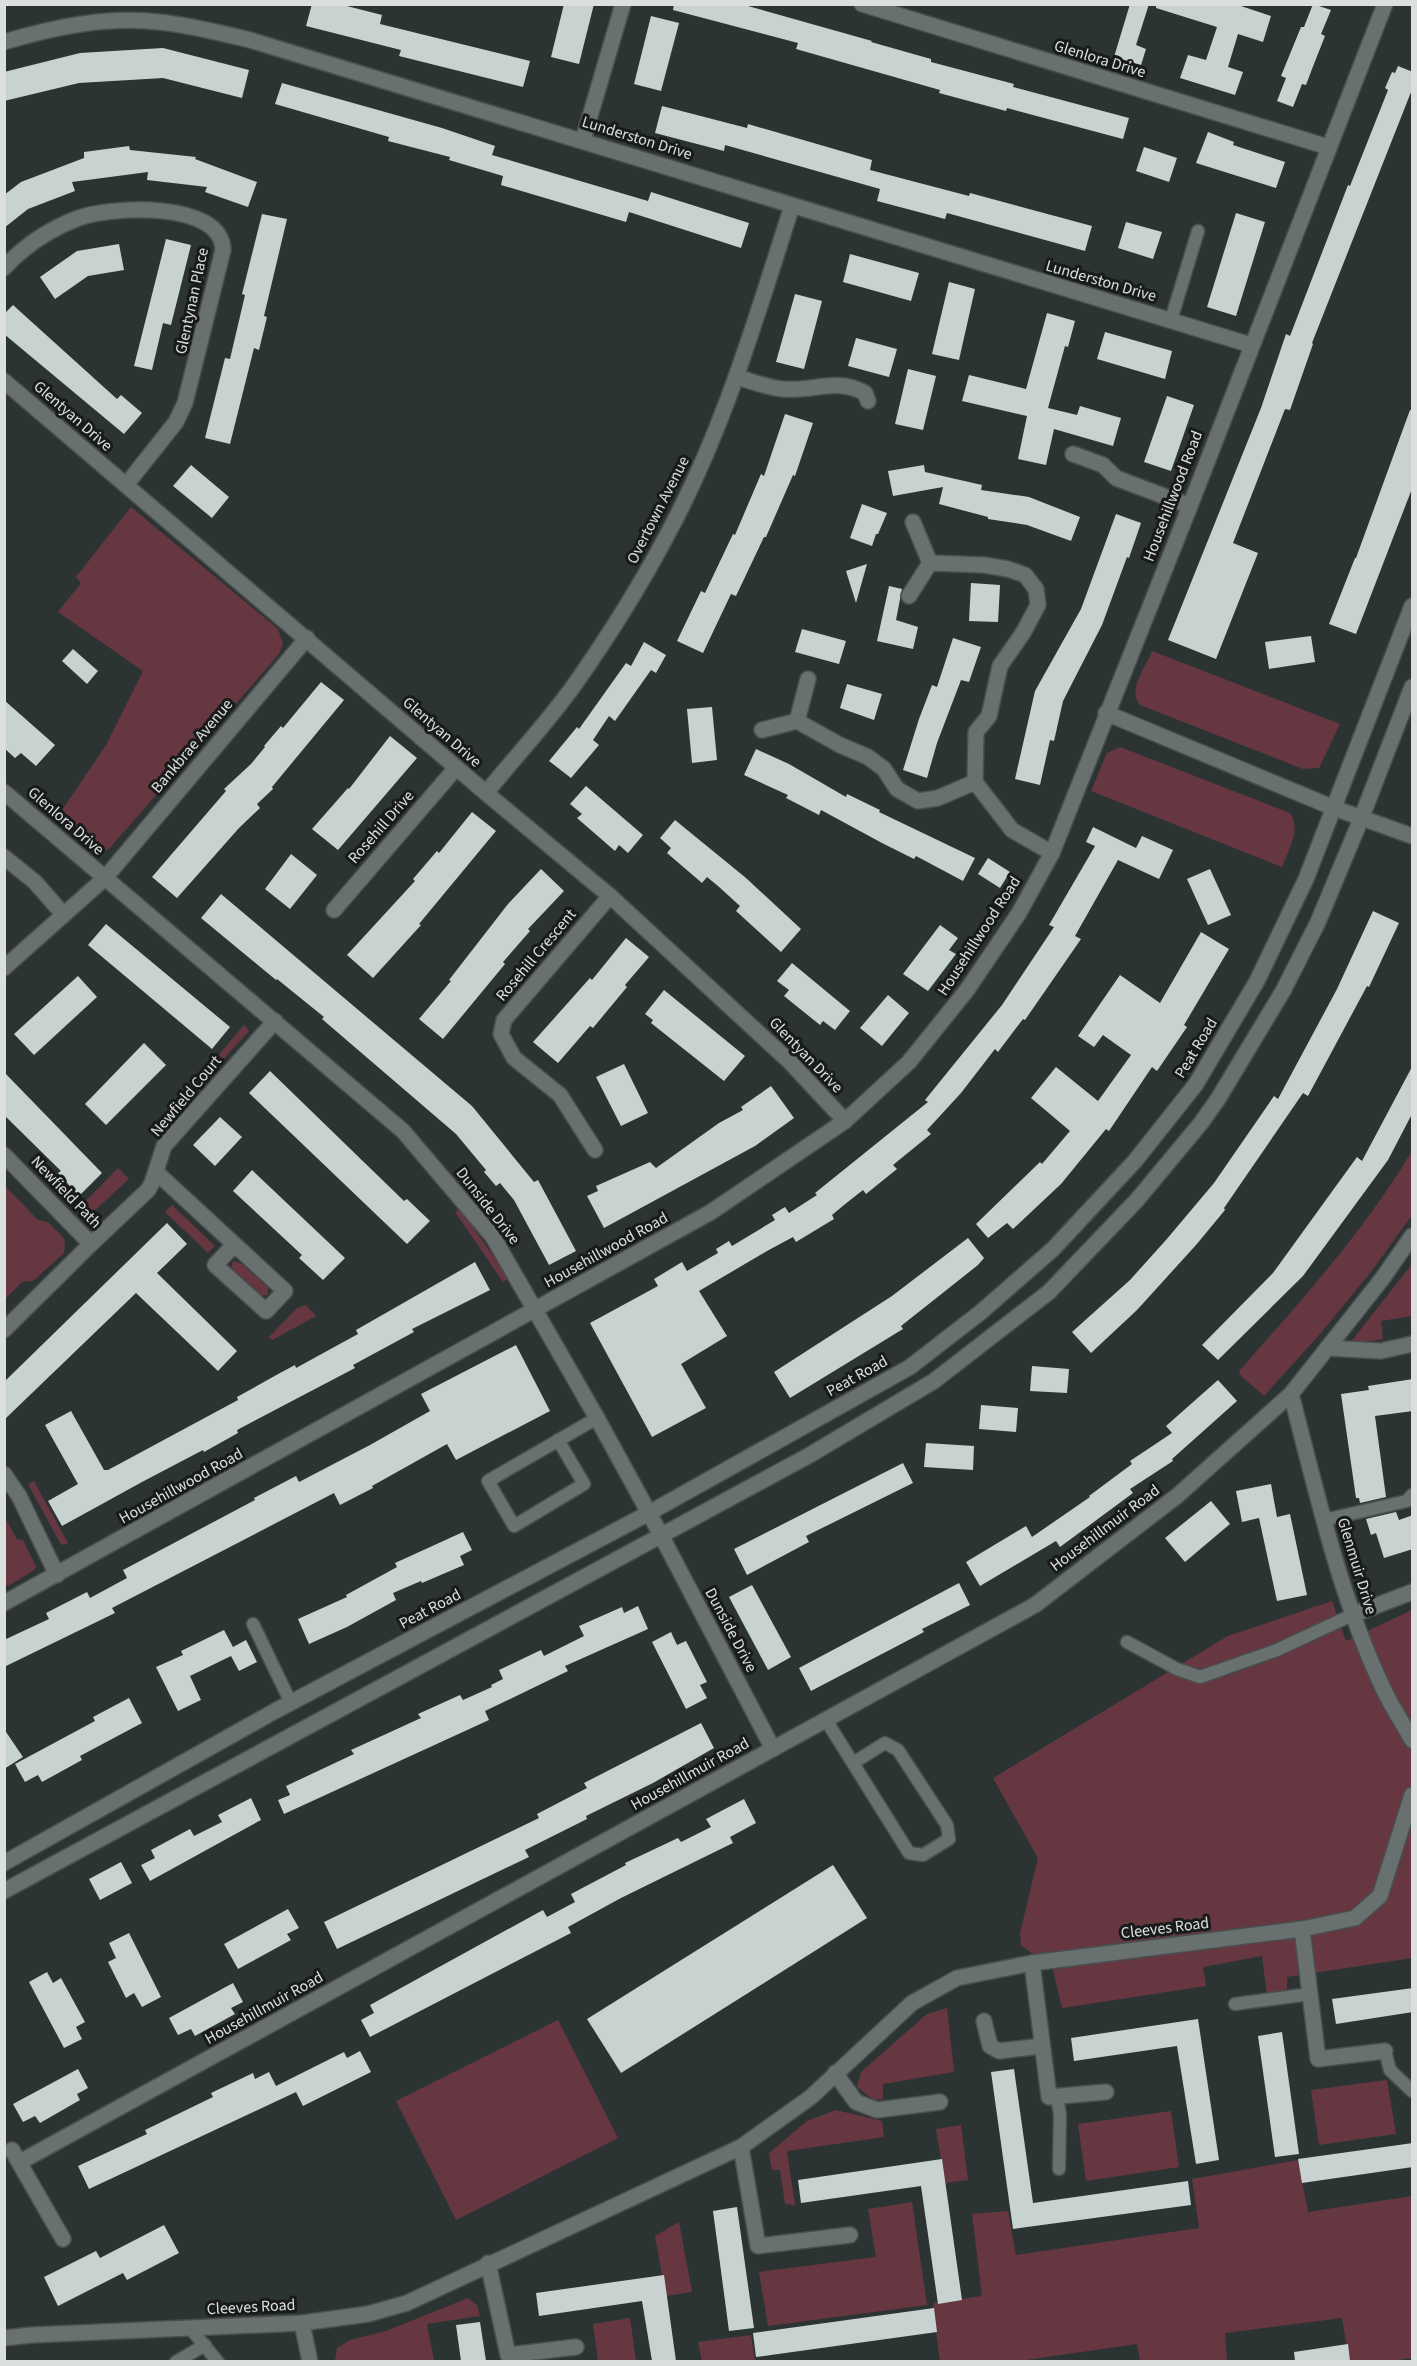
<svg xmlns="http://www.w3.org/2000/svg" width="1417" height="2366" viewBox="0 0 1417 2366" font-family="'Source Sans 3',sans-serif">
<rect width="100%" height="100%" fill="#2c3433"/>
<g fill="#663741">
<polygon points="131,507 278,629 283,644 279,654 109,849 95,853 56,819 106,745 143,671 58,612 81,583 76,577"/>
<path d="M1152,651L1340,724L1319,768L1303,769L1140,705C1127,691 1146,666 1152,651Z"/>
<path d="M1120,747L1290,813C1302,830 1288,850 1282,867L1091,791L1107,753Z"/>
<polygon points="244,1025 249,1031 201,1084 198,1079"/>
<path d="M1412,1151V1215L1374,1268L1321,1333L1264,1396L1239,1374L1240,1370C1302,1300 1364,1231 1412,1151Z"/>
<polygon points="118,1168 129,1179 91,1214 82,1205"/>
<polygon points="5,1186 38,1220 48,1222 64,1238 65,1246 64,1253 33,1281 22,1282 5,1299"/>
<polygon points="172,1205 215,1246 208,1253 165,1212"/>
<polygon points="460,1209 509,1278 503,1282 455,1212"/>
<polygon points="233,1261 242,1264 268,1288 268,1295 258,1296 231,1269"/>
<polygon points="1412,1264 1412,1316 1381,1321 1383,1339 1352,1344 1350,1343"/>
<polygon points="306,1305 316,1316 272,1340 269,1337 297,1308"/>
<polygon points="34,1481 68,1543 63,1545 60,1543 28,1484"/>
<polygon points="5,1518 17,1539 23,1540 36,1567 33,1571 8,1586 4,1585"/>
<polygon points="1332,1601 1346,1641 1412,1610 1412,1958 1287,1977 1287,1990 1267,1995 1262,1956 1203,1967 1206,1986 1062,2008 1053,1970 1021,1945 1020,1933 1038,1858 993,1778 1228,1636"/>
<polygon points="947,2008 954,2072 883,2084 883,2099 874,2100 857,2087 861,2072 927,2014"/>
<polygon points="558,2020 618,2138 456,2220 396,2101"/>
<polygon points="1387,2080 1396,2134 1319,2145 1311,2090"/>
<polygon points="836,2110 882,2121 884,2137 787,2151 795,2205 785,2204 780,2170 772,2170 769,2153 807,2121"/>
<polygon points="1171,2111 1179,2167 1086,2181 1078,2124"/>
<polygon points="961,2125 968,2180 945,2183 936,2129"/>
<polygon points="1298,2160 1308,2212 1412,2196 1412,2358 1384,2362 1349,2361 1342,2318 1225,2333 1227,2361 1140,2361 1137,2344 1019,2361 936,2361 940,2361 933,2309 934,2303 982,2296 972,2214 1008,2211 1016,2255 1199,2228 1192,2179"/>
<polygon points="912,2202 927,2305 768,2326 759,2272 876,2257 868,2209"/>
<polygon points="679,2222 692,2292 666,2296 655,2236"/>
<polygon points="468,2298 477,2305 480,2316 427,2324 434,2361 335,2361 337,2348 350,2340 386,2331"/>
<polygon points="630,2318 636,2361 598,2361 593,2324"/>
<polygon points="751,2335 755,2361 702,2361 698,2342"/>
</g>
<g fill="#c8d2d0">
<polygon points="312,4 339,4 382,15 380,24 530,61 523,87 399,56 401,50 306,26"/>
<polygon points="564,4 594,4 579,64 551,57"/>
<polygon points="674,4 741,4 872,41 871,42 931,59 931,62 1014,84 1013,87 1129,118 1123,139 1007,108 1006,111 939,93 940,90 796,49 798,43 673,10"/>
<polygon points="1130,4 1149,4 1136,45 1146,49 1141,65 1114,57"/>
<polygon points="1156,4 1235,4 1271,16 1263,42 1238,34 1228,67 1243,72 1235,95 1180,78 1188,55 1206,60 1217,27 1156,8"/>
<polygon points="1313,4 1331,10 1321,34 1325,36 1312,69 1306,85 1302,84 1293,107 1277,101 1286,78 1281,76 1301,27 1304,27"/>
<polygon points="651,16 679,23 661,91 634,84"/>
<polygon points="163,48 249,70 242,98 163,78 79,83 4,101 4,72 80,53"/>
<polygon points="1398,66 1413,72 1413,87 1312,343 1313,344 1290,410 1285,409 1233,543 1258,553 1216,659 1168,640 1261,408 1286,334 1290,336 1348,185 1350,186 1388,90 1385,88 1392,72 1395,73"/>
<polygon points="282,83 442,128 495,146 492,155 648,201 651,192 749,223 741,248 629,212 626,222 501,185 503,176 449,160 450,157 388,141 389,137 275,104"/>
<polygon points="662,106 747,128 748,124 872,160 870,170 969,196 970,193 1092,226 1085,251 947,213 945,219 877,201 880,189 725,145 724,151 655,133"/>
<polygon points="1208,132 1234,142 1233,145 1285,162 1276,188 1196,163"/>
<polygon points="129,146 130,150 196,157 195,159 257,182 248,207 205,192 207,187 147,180 148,172 72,182 75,191 28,209 4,228 4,195 21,182 84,158 84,152"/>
<polygon points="1144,147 1177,158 1169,182 1136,171"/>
<polygon points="1236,213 1265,222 1236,316 1207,307"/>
<polygon points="262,214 287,219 264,316 267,317 259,350 254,348 230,444 205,438 225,358 230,359 245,295 242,294"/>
<polygon points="1126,222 1162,232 1153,259 1118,248"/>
<polygon points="166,239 191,245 171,325 163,323 152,370 134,366"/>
<polygon points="119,244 124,270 88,276 55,299 40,277 77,251"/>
<polygon points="850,254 919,273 911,301 843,282"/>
<polygon points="949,282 975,289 959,360 932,354"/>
<polygon points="795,294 822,301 804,369 776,362"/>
<polygon points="13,305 117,399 121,395 142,413 124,434 4,334 4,314"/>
<polygon points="1047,313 1075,321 1068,347 1065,346 1048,408 1077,415 1080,406 1121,418 1113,446 1054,429 1046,465 1018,459 1027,416 962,401 969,375 1026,389"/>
<polygon points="1105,332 1172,351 1165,379 1097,359"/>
<polygon points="856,338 897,349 889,377 848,366"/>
<polygon points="908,369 936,376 923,430 895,424"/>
<polygon points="1167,396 1194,405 1171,471 1144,462"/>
<polygon points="1410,410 1413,410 1413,486 1356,634 1329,624 1355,558 1356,558"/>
<polygon points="785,414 813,423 795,476 793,475 766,537 764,537 736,596 731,594 703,653 677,641 701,591 705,593 733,534 735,535 761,474 764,476"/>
<polygon points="191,465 229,497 212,518 173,486"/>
<polygon points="924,465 925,472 982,485 981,490 1029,497 1080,517 1071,541 1027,525 988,519 988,517 939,504 943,487 893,496 888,471"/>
<polygon points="862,504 887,513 878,534 876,534 872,546 850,538"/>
<polygon points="1116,514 1141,523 1129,558 1127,557 1102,625 1063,701 1054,741 1050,740 1040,785 1015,779 1035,691 1081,609"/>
<polygon points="867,564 856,603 846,571"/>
<polygon points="971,583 1000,585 998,622 969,621"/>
<polygon points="889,586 902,589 896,620 918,627 913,649 877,641"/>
<polygon points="802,629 846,641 839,664 795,652"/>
<polygon points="1311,636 1315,662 1269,669 1265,642"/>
<polygon points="953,638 981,647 969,682 961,680 937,743 927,778 903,770 919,719 932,685 937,687"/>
<polygon points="644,642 666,655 656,673 651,670 615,721 609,716 593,740 599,745 571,778 549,761 577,727 579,729 626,663 631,666"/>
<polygon points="73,649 98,671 87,684 62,661"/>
<polygon points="321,682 344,700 272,787 273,789 257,804 260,808 239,828 177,898 152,877 226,791 224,789 251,764 265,747 264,746 281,726 283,728"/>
<polygon points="847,684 882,694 874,720 840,708"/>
<polygon points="4,700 55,745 36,766 21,753 15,758 4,748"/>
<polygon points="712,707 717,760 692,763 687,709"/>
<polygon points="390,736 417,758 338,850 312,829 348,788 349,789"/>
<polygon points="756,749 789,764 846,797 847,794 880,810 879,812 975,858 963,881 916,856 914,859 882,843 821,810 819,815 786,798 788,795 744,775"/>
<polygon points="586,786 643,835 628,853 619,845 615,851 577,818 582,814 570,804"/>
<polygon points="472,812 496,831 419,924 421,925 373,978 347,955 415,881 413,879 437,851 439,853"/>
<polygon points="675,820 746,878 801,929 781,952 736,911 740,906 718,886 707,877 702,883 667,853 671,848 660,838"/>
<polygon points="1093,827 1136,848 1142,836 1173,850 1159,879 1118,860 1075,936 1081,939 1025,1020 1023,1019 998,1052 995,1049 961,1093 927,1130 931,1134 893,1165 897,1169 866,1194 863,1190 844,1205 832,1215 834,1219 796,1242 793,1237 767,1251 699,1291 727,1336 681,1364 706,1408 652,1437 590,1323 658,1286 654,1279 682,1262 687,1271 718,1253 716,1249 729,1241 732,1246 775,1220 772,1215 785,1207 789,1213 817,1195 815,1193 928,1102 925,1100 1002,1005 1054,927 1049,925 1095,846 1086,842"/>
<polygon points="291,854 317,875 290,909 265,889"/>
<polygon points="988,858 1010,872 1000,888 978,874"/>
<polygon points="541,869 564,891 528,929 530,931 503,962 505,964 443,1039 419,1019 451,981 449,980 508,904"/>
<polygon points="1210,869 1231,915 1208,925 1187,879"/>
<polygon points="221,894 472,1106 534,1182 538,1180 576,1251 549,1265 514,1200 500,1183 496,1186 484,1172 486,1170 456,1134 322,1019 324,1017 277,979 276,980 201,918"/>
<polygon points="1373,911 1399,923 1369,987 1367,986 1308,1096 1303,1093 1224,1208 1225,1210 1196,1245 1137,1310 1091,1353 1072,1332 1130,1280 1166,1240 1214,1183 1274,1096 1278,1099 1337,989"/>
<polygon points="106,924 230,1027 212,1049 88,945"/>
<polygon points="940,925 958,938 949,950 956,954 928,991 903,974"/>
<polygon points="1201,932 1229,949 1184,1025 1187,1027 1157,1071 1152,1067 1109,1131 1106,1129 1061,1184 1013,1229 1007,1223 988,1238 976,1224 1040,1162 1042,1164 1070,1131 1031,1098 1056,1067 1098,1101 1131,1055 1103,1035 1094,1047 1078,1036 1120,975 1160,1003"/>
<polygon points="626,938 649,957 625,985 627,987 593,1028 590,1026 558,1063 533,1042 590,978 592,980"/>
<polygon points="792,963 850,1011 835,1030 823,1021 820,1025 784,996 789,990 777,981"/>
<polygon points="78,976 97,997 34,1055 14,1034"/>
<polygon points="664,990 745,1056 724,1081 651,1023 653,1020 645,1014"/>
<polygon points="888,995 909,1013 882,1046 860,1028"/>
<polygon points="144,1043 166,1065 106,1125 85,1104"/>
<polygon points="624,1064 648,1113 621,1126 596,1077"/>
<polygon points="1413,1065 1413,1112 1388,1160 1303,1276 1218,1360 1202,1345 1273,1273 1357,1157 1362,1161"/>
<polygon points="270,1071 404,1201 407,1199 430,1221 407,1244 249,1093"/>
<polygon points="4,1072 102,1173 79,1196 58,1173 61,1171 4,1115"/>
<polygon points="771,1086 794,1118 755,1146 604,1228 587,1196 598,1191 596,1186 650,1162 656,1168 719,1123 743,1110 741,1107"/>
<polygon points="220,1117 242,1137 215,1166 193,1145"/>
<polygon points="252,1170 345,1258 323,1280 299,1258 302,1255 233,1191"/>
<polygon points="167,1223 187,1244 157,1273 237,1351 218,1371 136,1293 4,1420 4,1382"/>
<polygon points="968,1238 984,1258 978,1265 901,1326 903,1329 790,1398 774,1372 892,1296"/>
<polygon points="475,1262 490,1290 412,1329 414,1332 353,1365 355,1368 237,1430 238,1433 204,1452 203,1450 142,1482 62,1526 48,1501 78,1484 45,1425 71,1411 104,1470 108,1470 238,1400 237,1397 280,1373 295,1365 296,1368 358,1334 356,1330"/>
<polygon points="516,1345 550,1411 456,1460 447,1444 372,1486 373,1488 340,1505 334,1493 112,1608 115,1613 4,1667 4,1640 49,1619 46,1613 87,1592 90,1598 127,1578 123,1570 255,1500 254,1498 296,1476 299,1482 370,1445 430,1411 421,1394"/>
<polygon points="1032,1366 1069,1369 1067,1393 1030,1391"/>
<polygon points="1413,1379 1413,1411 1375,1416 1386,1497 1360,1503 1359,1498 1356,1498 1341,1394 1369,1390 1368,1386"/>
<polygon points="1218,1380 1237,1401 1172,1459 1173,1461 1130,1489 1133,1493 1060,1547 1056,1541 980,1586 966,1562 1026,1526 1032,1537 1090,1497 1089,1496 1132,1464 1130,1461 1172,1433 1166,1426"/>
<polygon points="981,1405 1018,1408 1016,1432 979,1429"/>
<polygon points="926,1443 974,1446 973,1470 924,1467"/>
<polygon points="903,1463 913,1483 806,1536 809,1542 747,1575 734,1549"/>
<polygon points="1271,1484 1277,1517 1290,1514 1307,1595 1277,1601 1259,1518 1242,1522 1236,1491"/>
<polygon points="1211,1501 1230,1524 1185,1562 1165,1538"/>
<polygon points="1396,1512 1399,1520 1413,1515 1413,1549 1384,1558 1376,1533 1371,1535 1366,1519"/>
<polygon points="463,1532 472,1550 460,1556 464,1565 422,1583 421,1581 393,1593 396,1600 347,1627 309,1644 298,1619 347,1597 346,1595 397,1567 395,1563"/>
<polygon points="959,1583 970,1605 922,1629 924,1632 811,1691 799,1668"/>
<polygon points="752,1585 791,1657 768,1670 729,1597"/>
<polygon points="638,1606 648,1629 565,1666 568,1671 485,1711 489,1720 284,1814 278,1800 290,1795 286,1786 354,1754 351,1750 421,1718 418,1714 460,1695 463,1700 492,1687 491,1685 503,1679 499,1670 541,1650 544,1656 584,1636 579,1626 622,1607 624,1613"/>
<polygon points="224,1630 233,1647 246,1640 257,1662 239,1671 231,1656 190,1676 201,1700 178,1711 156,1667 183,1655 181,1651"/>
<polygon points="671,1632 677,1645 686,1641 707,1682 700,1685 707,1698 686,1709 652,1642"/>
<polygon points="129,1698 142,1723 80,1756 82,1760 42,1782 38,1775 25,1782 15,1764 95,1721 93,1717"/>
<polygon points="701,1723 714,1748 653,1783 586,1816 587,1819 525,1850 529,1857 337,1949 324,1922 539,1818 537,1814 587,1788 584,1783"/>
<polygon points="4,1729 23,1757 4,1769"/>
<polygon points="251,1798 261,1820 150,1881 141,1865 155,1858 151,1850 190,1829 194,1836 222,1822 218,1815"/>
<polygon points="744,1799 756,1823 730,1837 733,1843 621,1898 568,1927 571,1933 370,2037 361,2020 374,2013 370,2005 543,1910 547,1917 575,1902 571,1894 626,1865 625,1863 678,1838 681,1842 711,1827 706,1819"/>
<polygon points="121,1862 132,1883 100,1900 89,1879"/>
<polygon points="833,1865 867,1918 621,2073 587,2019"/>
<polygon points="288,1909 299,1928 287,1934 291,1940 238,1969 224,1944"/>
<polygon points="129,1933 161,1997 142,2007 134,1993 126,1998 108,1962 116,1958 109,1943"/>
<polygon points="47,1972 53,1983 61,1978 85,2022 76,2027 82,2039 64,2048 29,1982"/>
<polygon points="233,1983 243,2002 231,2008 235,2014 195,2036 191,2029 178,2035 169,2018"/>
<polygon points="1413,1988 1413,2012 1336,2024 1332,1999"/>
<polygon points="1198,2019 1219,2160 1196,2164 1177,2046 1074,2061 1071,2038"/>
<polygon points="1282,2032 1299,2154 1275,2157 1258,2036"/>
<polygon points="360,2051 371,2072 303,2106 296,2092 89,2189 78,2166 147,2134 145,2130 213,2097 211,2093 253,2073 255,2079 269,2072 276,2086 344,2052 347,2058"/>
<polygon points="78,2069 88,2088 77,2094 80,2100 40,2123 35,2116 23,2122 13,2104"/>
<polygon points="1014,2069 1033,2203 1188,2181 1191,2205 1013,2229 991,2072"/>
<polygon points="1413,2143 1413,2167 1302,2183 1298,2159"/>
<polygon points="942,2159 962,2300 938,2304 921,2186 801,2203 798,2180"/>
<polygon points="737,2207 754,2328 729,2331 713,2211"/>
<polygon points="164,2225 179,2253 127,2280 123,2273 58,2306 44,2277 96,2251 100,2258"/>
<polygon points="664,2275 676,2361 652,2361 642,2301 539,2316 536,2293"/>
<polygon points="934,2308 937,2332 756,2357 753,2333"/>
<polygon points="480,2322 486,2361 461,2361 456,2325"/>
<polygon points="1348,2344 1350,2361 1295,2361 1294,2352"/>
</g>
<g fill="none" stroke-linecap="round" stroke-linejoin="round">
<defs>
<g id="lane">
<polyline points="1171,320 1198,231"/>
<polyline points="558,1440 584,1484 514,1526 488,1481 597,1418"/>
<polyline points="1324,1520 1407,1501 1412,1495"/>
<polyline points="253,1624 291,1703"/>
<polyline points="1127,1642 1177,1669 1200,1677 1277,1650 1352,1615"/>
<polyline points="826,1720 909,1853 923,1855 949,1839 947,1825 898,1750 885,1743 853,1763"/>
<polyline points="1235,2004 1310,1994"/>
<polyline points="1385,2051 1390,2070 1412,2091"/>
<polyline points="1057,2097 1060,2115 1059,2169"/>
<polyline points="190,2328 218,2362"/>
<polyline points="176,2362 205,2345"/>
</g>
<g id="street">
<polyline points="862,4 1328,147"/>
<path d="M4,42C54,27 107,16 159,22C190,25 220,33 250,40L1251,345"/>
<polyline points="583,140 623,4"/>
<path d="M4,268C24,246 48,230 76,219C108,206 222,200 223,250L185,403L176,422L126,485"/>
<path d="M737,377C751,381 768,388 783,389C814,392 835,377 865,393L868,401"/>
<polyline points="4,381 486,793 610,896 790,1062 845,1121"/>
<polyline points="1073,454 1103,465 1116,478 1190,506"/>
<polyline points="930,563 984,565 1008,569 1025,575 1036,589 1038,605 1023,633 1000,666 989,716 976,732 975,782 1012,830 1052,853"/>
<polyline points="909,596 930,563 913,522"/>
<polyline points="1106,713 1334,808 1412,836"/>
<polyline points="797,721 840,745 868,757 884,769 897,789 918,801 938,798 975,782"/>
<polyline points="762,730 797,721 808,679"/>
<polyline points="4,792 403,1131 493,1237 597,1418 661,1535 773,1749"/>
<path d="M486,793C515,757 548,722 575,684C608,637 639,588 666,537C723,433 756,318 792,206"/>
<polyline points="4,857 35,882 63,914"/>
<polyline points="334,910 456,768"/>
<polyline points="4,968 105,878 307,638"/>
<polyline points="595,1150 560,1095 514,1058 501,1034 504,1020 610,896"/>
<polyline points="4,1155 91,1244 4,1330"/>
<polyline points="156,1172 285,1291 266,1311 215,1265 234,1245"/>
<polyline points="91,1244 148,1190 152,1183 164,1146 275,1021"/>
<polyline points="1327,1348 1381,1351 1412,1344"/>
<path d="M1291,1394C1317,1493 1339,1595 1383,1688C1391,1706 1403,1723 1412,1740"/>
<polyline points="4,1474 19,1496 57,1575"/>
<polyline points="4,1603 711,1212 845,1121 909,1062 967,990 1019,913 1052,853 1190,506 1385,4"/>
<polyline points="1352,1615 1412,1592"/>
<polyline points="1302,1929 1318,2059 1385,2051"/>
<polyline points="1032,1963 1049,2097 1106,2092"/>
<polyline points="984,2021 990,2046 999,2051 1042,2046"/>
<polyline points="835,2073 856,2102 877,2110 940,2102"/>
<polyline points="741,2147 758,2246 850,2235"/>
<polyline points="12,2150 63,2239"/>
<polyline points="20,2162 1035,1605 1177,1496 1291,1394 1382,1279 1412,1236"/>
<polyline points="488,2263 508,2355 576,2347"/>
<polyline points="302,2323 310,2362"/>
<polyline points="4,2338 32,2335 302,2323 368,2314 407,2303 741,2147 811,2097 912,2003 957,1978 1032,1963 1302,1929 1355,1918 1380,1896 1412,1795"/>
</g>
<g id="secondary">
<polyline points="4,1863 275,1711 649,1513 910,1367 981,1312 1053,1249 1135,1161 1196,1084 1257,981 1306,879 1412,606"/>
<polyline points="4,1891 808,1456 934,1381 1049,1292 1137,1200 1201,1123 1218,1099 1283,991 1318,922 1361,819 1412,687"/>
</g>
</defs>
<use href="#lane" stroke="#484f4e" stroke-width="15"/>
<use href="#street" stroke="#484f4e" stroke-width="18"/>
<use href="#secondary" stroke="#484f4e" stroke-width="18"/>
<use href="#lane" stroke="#68716f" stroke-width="12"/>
<use href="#street" stroke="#68716f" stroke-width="15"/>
<use href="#secondary" stroke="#68716f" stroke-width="15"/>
</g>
<g text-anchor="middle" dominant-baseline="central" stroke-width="6" stroke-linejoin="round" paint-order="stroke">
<g font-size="16" fill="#dbe0df" stroke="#181b1a">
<text transform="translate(1100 59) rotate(17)">Glenlora Drive</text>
<text transform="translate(637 138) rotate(17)">Lunderston Drive</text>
<text transform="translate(1101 281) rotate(16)">Lunderston Drive</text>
<text transform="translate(192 301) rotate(-78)">Glentynan Place</text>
<text transform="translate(73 416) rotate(41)">Glentyan Drive</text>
<text transform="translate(1173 496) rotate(-69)">Househillwood Road</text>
<text transform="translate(658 510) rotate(-63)">Overtown Avenue</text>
<text transform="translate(442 732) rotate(41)">Glentyan Drive</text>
<text transform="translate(192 746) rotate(-50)">Bankbrae Avenue</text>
<text transform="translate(66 821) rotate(41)">Glenlora Drive</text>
<text transform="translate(381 827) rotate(-49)">Rosehill Drive</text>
<text transform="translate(979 936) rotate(-57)">Househillwood Road</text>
<text transform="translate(536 955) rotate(-50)">Rosehill Crescent</text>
<text transform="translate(1196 1048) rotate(-59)">Peat Road</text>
<text transform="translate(806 1055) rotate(46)">Glentyan Drive</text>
<text transform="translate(186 1096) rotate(-50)">Newfield Court</text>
<text transform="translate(66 1192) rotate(46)">Newfield Path</text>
<text transform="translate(488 1206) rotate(52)">Dunside Drive</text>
<text transform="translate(606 1250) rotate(-29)">Househillwood Road</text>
<text transform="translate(857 1376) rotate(-29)">Peat Road</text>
<text transform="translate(181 1486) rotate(-29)">Househillwood Road</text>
<text transform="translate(1105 1528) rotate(-37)">Househillmuir Road</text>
<text transform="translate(1357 1566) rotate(73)">Glenmuir Drive</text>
<text transform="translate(430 1609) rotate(-28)">Peat Road</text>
<text transform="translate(731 1630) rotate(62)">Dunside Drive</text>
<text transform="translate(690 1774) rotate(-29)">Househillmuir Road</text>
<text transform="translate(1165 1928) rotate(-7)">Cleeves Road</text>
<text transform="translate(264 2008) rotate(-29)">Househillmuir Road</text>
<text transform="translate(251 2307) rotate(-3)">Cleeves Road</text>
</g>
</g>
<rect width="1417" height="2366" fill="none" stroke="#dbe0df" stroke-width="12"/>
</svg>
